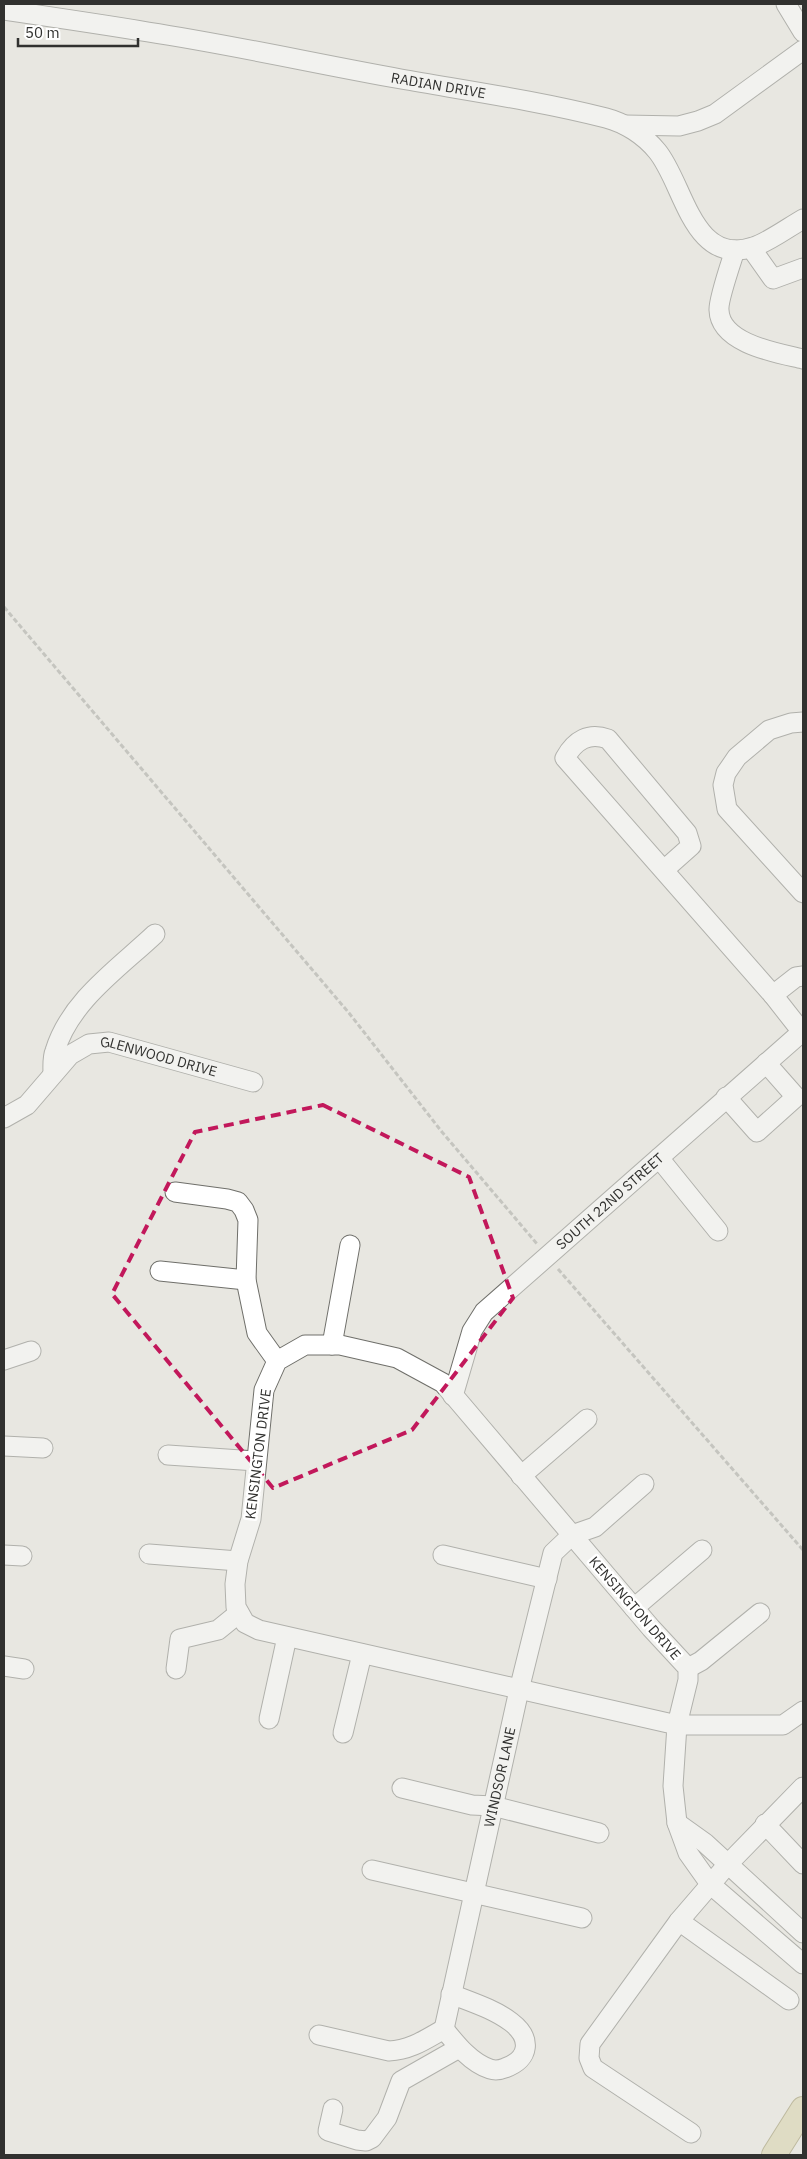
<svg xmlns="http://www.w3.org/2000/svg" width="807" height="2159" viewBox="0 0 807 2159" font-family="'IBM Plex Sans',sans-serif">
<rect width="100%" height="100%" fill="#e8e7e1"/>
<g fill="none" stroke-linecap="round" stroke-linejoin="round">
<defs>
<g id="minor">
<polyline points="786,4 803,32"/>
<path id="s1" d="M4,10C52,17 100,24 148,32C233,45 317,64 401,79C469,91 539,101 606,118C625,123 644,135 657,151C684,183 692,267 753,247C767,243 789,227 803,219"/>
<polyline points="625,125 679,126 698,121 715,114 803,50"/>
<polyline points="751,248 773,279 803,268"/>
<path d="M735,250C731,263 718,300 719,310C720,344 778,353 803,359"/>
<polyline points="803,722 791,723 769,730 737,757 726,773 723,785 727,809 803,893"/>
<path d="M664,870L691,846L687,833L608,739C589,732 575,740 565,758L773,995"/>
<polyline points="802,1032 773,995 796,977 803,976"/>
<path d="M53,1074C53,1067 52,1058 55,1051C70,1001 119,968 155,934"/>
<polyline points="726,1097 757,1132 796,1097 766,1063"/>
<path id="s2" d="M4,1118L27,1105L70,1055L89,1044L109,1042L253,1082"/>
<polyline points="659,1158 718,1231"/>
<polyline points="175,1192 227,1199 238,1202 244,1210 248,1220 246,1280 257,1333 277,1361"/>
<polyline points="160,1271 246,1280"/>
<polyline points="332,1345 350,1245"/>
<polyline points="4,1360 31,1351"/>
<path id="s3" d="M453,1396L472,1331L484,1312L803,1031"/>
<polyline points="4,1446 43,1448"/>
<polyline points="168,1455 256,1461"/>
<polyline points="521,1476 587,1419"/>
<polyline points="149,1554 238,1561"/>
<polyline points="4,1555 22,1556"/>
<polyline points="443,1555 547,1579"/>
<polyline points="634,1608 702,1550"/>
<polyline points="4,1666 24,1669"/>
<polyline points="688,1668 701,1661 760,1613"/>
<polyline points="176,1669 180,1639 218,1630 239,1613"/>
<polyline points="803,1711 783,1725 677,1725 688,1680 688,1668 651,1628 443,1383 397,1358 340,1345 305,1345 277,1361 264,1390 251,1519 238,1561 235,1584 236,1607 245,1623 259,1630 677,1725 673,1786 677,1823 688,1853 710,1884 803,1964"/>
<polyline points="269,1719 287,1637"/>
<polyline points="343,1733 362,1654"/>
<polyline points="402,1788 472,1805 493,1806 599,1833"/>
<polyline points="677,1823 705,1843 803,1933"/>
<polyline points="765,1824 803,1864"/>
<polyline points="372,1870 582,1918"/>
<polyline points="679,1921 789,2000"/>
<path id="s4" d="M444,2029L519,1690L553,1553L572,1535L595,1527L644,1484"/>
<path d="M444,2029C456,2044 471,2063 490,2069C496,2071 500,2070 505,2068C530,2059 532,2038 511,2022C494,2009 471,2002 451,1994"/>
<path d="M319,2035L389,2051C411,2050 426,2039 444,2029"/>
<polyline points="333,2109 328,2131 357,2140 366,2141 372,2138 387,2118 401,2081 459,2048"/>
<polyline points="691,2133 593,2068 589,2058 590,2044 679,1921 728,1864 803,1787"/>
</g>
<polyline id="major" points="774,2155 803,2109"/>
</defs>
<use href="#minor" stroke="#6f6f6a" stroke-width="21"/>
<use href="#major" stroke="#8b824e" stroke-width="26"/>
<g stroke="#9b9b96" stroke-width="3" stroke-dasharray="5 2.5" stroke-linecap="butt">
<polyline points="4,607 349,1013 442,1132 538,1245"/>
<polyline points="558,1269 803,1550"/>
</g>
<use href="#minor" stroke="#fff" stroke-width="19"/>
<use href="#major" stroke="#d6ce9f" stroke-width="24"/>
</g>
<path d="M0 0H807V2159H0ZM323,1105L469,1177L513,1298L412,1430L273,1488L112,1294L195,1132Z" fill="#e8e7e1" fill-opacity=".55" fill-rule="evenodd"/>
<path fill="none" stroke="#c2185b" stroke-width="4" stroke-dasharray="10 6" stroke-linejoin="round" d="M323,1105L469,1177L513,1298L412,1430L273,1488L112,1294L195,1132Z"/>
<g text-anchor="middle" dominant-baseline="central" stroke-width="5" stroke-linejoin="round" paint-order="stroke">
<g font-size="14" fill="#31312f" stroke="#fff">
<text stroke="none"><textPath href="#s1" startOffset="441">RADIAN DRIVE</textPath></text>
<text stroke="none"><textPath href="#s2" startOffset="186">GLENWOOD DRIVE</textPath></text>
<text stroke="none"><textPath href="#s3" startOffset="258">SOUTH 22ND STREET</textPath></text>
<text transform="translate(258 1454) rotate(-83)">KENSINGTON DRIVE</text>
<text transform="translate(635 1608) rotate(49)">KENSINGTON DRIVE</text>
<text stroke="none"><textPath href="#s4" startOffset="258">WINDSOR LANE</textPath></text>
</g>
</g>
<rect width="807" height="2159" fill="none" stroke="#31312f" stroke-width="10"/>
<path d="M18 38v8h120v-8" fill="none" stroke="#31312f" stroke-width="2.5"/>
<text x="25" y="38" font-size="15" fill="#31312f" stroke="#ffffff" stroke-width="4" paint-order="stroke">50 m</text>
</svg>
